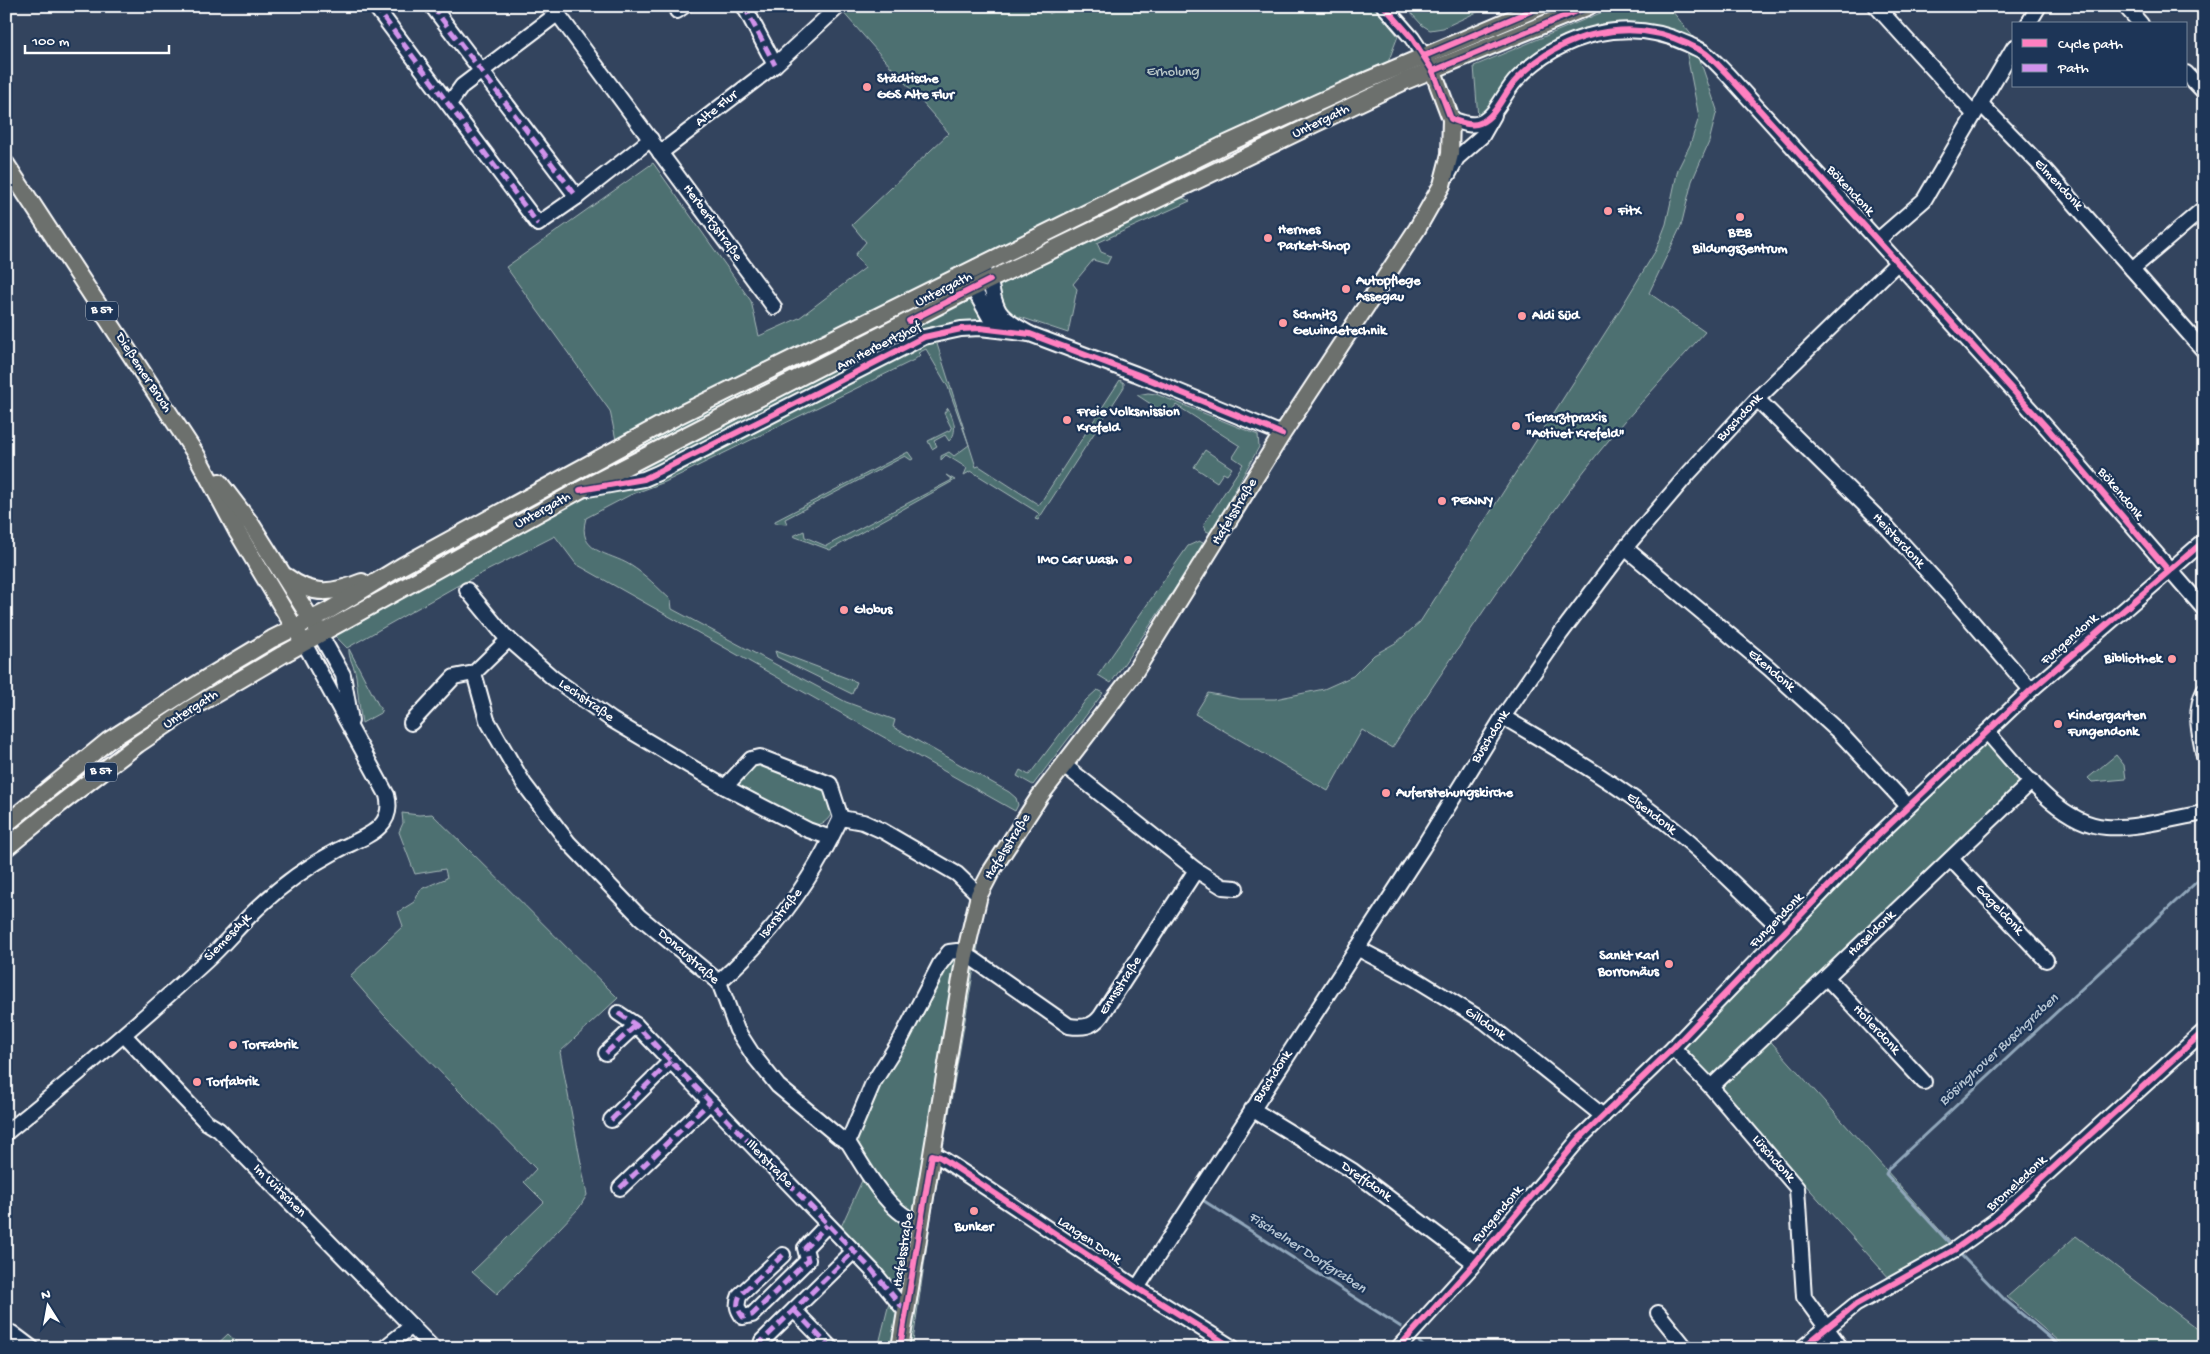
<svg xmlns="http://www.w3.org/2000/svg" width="2210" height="1354" viewBox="0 0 2210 1354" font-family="'Gochi Hand',sans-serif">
<rect width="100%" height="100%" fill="#33445e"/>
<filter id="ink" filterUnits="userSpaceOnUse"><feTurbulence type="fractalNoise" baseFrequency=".02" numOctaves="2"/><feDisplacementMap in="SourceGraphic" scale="10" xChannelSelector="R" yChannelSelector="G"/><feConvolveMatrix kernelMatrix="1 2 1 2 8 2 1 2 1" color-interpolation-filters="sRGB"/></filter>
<g filter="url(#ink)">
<g fill="#4d7071" stroke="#a6b8b8">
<path d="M846,6H1043L1050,14L1059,6H1373L1398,36L1387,65L1140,179L1190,201L1097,243L1101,252L1111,256L1107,264L1093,260L1073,284L1077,289L1068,333L1014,315L975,323L937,344L976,467L979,466L1039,505L1120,380L1124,383V387L1038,520L1035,519L1039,514L1037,512L971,471L964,475L967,468L946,455L941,460V456L949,452L954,456L969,445L948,387L926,349L918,353L920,355L914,360L665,482L630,495L586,518C576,553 609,552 630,565C645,574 658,588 671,600L672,609L846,702L895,720L893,727L1009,792L1016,798L1018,805L1015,811L576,564L555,536L455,587L347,648L310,610L616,440L610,411L506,267L653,163L751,301L759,336L799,318L865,268L855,255L866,242L852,225L949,133L841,10Z"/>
<polygon points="1419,6 1490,6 1443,28 1430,30 1422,25 1411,13"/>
<path d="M1617,6H1668L1694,38C1681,34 1667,27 1653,26C1604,21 1543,35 1510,75C1498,90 1493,105 1478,118L1474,66Z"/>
<path d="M1686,50L1700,60L1717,110L1709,142L1692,181L1681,226L1649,293L1705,332C1663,379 1619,425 1581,475C1514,563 1453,656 1392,748L1362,730L1328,791L1195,714L1208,693L1240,699H1275L1324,689L1353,676L1374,655L1397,642L1420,622L1621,308L1656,250L1666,224L1678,169L1690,145L1699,117Z"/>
<polygon points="1148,393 1156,394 1258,435 1259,447 1211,533 1206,531 1204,524 1243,464 1233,457 1240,446 1176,405 1169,416 1137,395"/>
<path d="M948,408C953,418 959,432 949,441L945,435L934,441L937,446L932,449L928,441L952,429L944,413Z"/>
<polygon points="1205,450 1232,468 1227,475 1223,473 1217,482 1194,467"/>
<polygon points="908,452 913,459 911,460 905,456 785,519 787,524 775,523 775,521"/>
<polygon points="946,475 955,480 830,550 793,536 804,531 805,537 826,546 952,480"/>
<polygon points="1199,541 1205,544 1111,683 1098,675 1188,546"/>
<path d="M349,649L382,712L362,723C359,707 358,692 356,676C355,667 348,658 349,649Z"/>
<polygon points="775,651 857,682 852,694 777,657"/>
<polygon points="1097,690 1103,693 1033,785 1017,776 1020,770 1029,775 1086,700"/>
<polygon points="1985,739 2026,783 1764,1034 1955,1247 1890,1279 1679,1044"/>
<polygon points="2116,755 2124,765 2126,779 2092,782 2088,778"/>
<path d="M755,762L815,782L825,790L833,810C830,818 825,824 816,825C802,826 751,795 735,786L736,781Z"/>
<path d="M402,813L419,815L432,814C495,874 555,937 618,998L560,1052L587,1195L579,1208L497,1294L472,1272L544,1202L524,1182L536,1169L384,1015L350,976L403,926L398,912L414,902L421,889L447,878L445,869L415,874L399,832L403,823Z"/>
<polygon points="978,945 931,1217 912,1348 878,1348 890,1299 835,1240 865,1174 842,1143 955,946"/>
<polygon points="2076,1236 2204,1334 2204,1348 2066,1348 2007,1297"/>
<polygon points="228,1334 243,1348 213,1348"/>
</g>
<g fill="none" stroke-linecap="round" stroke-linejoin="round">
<g stroke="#91a7bb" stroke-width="3">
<polyline points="1201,1199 1401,1327"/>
<polyline points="1952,1246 1886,1174 1889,1168 2204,875"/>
<polyline points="1960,1254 2005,1300 2062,1348"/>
<polyline points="1419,1342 1425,1348"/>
</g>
<defs>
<g id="minor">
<polyline points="375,6 538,224 577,197 651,139"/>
<polyline points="432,6 577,197"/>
<polyline points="552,6 774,307"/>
<polyline points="744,6 775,65"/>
<polyline points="1384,6 1412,38 1424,56"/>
<polyline points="1876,6 1974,114"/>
<polyline points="2125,6 2141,24"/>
<polyline points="677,11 684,6"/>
<polyline points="2028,24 2039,6"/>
<polyline points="2186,73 2204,92"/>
<polyline points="449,104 462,86 557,14"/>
<polyline points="1981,104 2045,170 2132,269"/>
<path d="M1451,119C1460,122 1471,127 1480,123C1497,116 1504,92 1517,79C1561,33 1629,16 1688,44C1693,47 1700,49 1705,53C1713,59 1720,67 1727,74L2048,429L2204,609"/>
<polyline points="660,153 775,65 839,6"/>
<polyline points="1448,175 1457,158 1482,136 1494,115"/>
<polyline points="2204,208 2132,269 2204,351"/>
<polyline points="1878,240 1924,200 2014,47"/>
<path d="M976,267C997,281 988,292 999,311C1005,321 1020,328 1030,334L1008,328L990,318L973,288L972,281Z"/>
<polyline points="1757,399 1888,528 1957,604 2031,690"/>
<polyline points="588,489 644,479 658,473 924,337 961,329 980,328 1030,334 1136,374 1282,434"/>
<polyline points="1625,548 1769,668 1839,732 1908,806"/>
<polyline points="467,590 504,635 553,678 612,720 725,787 808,830 831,838 841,818 863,822 883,831 957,874 979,895"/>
<polyline points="320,634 343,675 351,721"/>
<path d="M509,639L474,673L487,720L524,784L568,842L640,917L719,982L737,1030L753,1055L778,1086L839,1137L848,1142C864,1167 889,1216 921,1223"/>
<path d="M2204,691C2193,713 2200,734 2204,757"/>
<path d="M1503,717C1553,746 1602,775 1648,809C1697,845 1740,890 1784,932"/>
<polyline points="411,723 454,677 474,673"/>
<path d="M1987,732C2017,765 2058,824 2106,827C2136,829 2174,818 2204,813"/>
<polyline points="725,787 751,759 760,757 830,784 841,818"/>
<polyline points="1951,859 2046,960"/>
<polyline points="1196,870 1223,887 1236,888"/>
<polyline points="1357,948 1414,978 1484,1021 1603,1116"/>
<polyline points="1827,978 1924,1082"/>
<path d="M719,982C765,941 804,892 831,838"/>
<polyline points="618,1013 636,1025 872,1270 902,1307 907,1309"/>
<polyline points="124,1035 206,1122 219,1130 433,1348"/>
<polyline points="1673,1048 1711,1087 1797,1188 1804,1297 1841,1348"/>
<polyline points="606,1053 636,1025"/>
<polyline points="1711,1087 2032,781"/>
<polyline points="1252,1109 1353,1171 1475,1263"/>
<polyline points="611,1120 671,1061"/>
<path d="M6,1133C74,1078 141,1021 205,962C225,944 241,923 261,905C284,883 310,865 338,850C363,837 396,829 387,795L304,643"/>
<path d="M848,1142L873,1083L901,1039L940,964L949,952L957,951L973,959L1069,1026C1082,1028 1093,1027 1101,1016L1196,870L1064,765"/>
<polyline points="932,1155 940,1157 1137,1288 1233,1348"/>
<polyline points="620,1188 710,1102"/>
<path d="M783,1255L740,1295C736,1304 737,1309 743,1317L752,1315L808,1260L805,1248L827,1225"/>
<polyline points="1137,1288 1423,847 1503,717 1561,633 1625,548 1688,474 1757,399 1897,263"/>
<polyline points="794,1310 831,1348"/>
<polyline points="1658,1313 1686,1348"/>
<polyline points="6,1338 12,1333 32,1348"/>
<polyline points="384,1348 412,1326"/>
<polyline points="760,1348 762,1341 853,1252"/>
<polyline points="1398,1348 1475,1263 1580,1138 1673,1048 1869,844 2031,690 2204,541"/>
<polyline points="1802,1348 1855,1305 1954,1250 1996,1220 2204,1031"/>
</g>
<g id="major">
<polyline points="6,164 197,456 238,533 300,637"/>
<polyline points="219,482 251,524 316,627"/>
<path d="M287,577C313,597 334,593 362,582"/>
<polyline points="6,824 108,741 210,676 272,639 328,611 402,566 679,415 1224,145 1361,83 1542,6"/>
<polyline points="6,848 60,804 138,744 190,709 282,655 580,490 973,288 1312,125 1405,81 1589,6"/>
<polyline points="900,1348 965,955 979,895 992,870 1040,796 1132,676 1282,434 1417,229 1442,185 1450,154 1451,119 1433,71 1428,62"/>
</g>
</defs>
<use href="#minor" stroke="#fff" stroke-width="18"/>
<use href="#major" stroke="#fff" stroke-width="20"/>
<use href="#minor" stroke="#1d3557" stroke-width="14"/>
<use href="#major" stroke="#6c706d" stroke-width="16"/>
<g stroke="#d193ec" stroke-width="5" stroke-dasharray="10 5" stroke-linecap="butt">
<polyline points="375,6 538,224"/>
<polyline points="432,6 577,197"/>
<polyline points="744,6 775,65"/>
<polyline points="677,11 684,6"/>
<polyline points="618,1013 636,1025 872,1270 902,1307 907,1309"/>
<polyline points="606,1053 636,1025"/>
<polyline points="611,1120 671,1061"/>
<polyline points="620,1188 710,1102"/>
<path d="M783,1255L740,1295C736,1304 737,1309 743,1317L752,1315L808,1260L805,1248L827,1225"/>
<polyline points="794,1310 831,1348"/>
<polyline points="760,1348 762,1341 853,1252"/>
</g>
<defs>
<g id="cycleway">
<path d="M1384,6L1412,38L1433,71L1451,119C1460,122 1471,127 1480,123C1497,116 1504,92 1517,79C1561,33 1629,16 1688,44C1693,47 1700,49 1705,53C1713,59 1720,67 1727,74L2048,429L2168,570"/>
<polyline points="1424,56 1542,6"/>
<polyline points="1433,71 1589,6"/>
<polyline points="909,321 990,280"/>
<polyline points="580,490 644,479 818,392 924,337 961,329 980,328 1030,334 1136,374 1282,434"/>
<polyline points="900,1348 932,1155 940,1157 1137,1288 1233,1348"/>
<polyline points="1398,1348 1475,1263 1580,1138 1673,1048 1869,844 2031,690 2204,541"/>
<polyline points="1802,1348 1855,1305 1954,1250 1996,1220 2204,1031"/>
</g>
</defs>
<use href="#cycleway" stroke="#1d3557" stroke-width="9"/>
<use href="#cycleway" stroke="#ff80c0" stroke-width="6"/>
</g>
</g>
<g fill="#ff9aa2" stroke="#1d3557" stroke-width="2">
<circle cx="867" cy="87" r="5"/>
<circle cx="1608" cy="211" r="5"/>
<circle cx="1740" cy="217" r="5"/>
<circle cx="1268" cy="238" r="5"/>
<circle cx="1346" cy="289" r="5"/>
<circle cx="1522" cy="316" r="5"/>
<circle cx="1283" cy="323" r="5"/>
<circle cx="1067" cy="420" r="5"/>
<circle cx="1516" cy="426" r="5"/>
<circle cx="1442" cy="501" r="5"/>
<circle cx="1128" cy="560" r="5"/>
<circle cx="844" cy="610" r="5"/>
<circle cx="2172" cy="659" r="5"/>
<circle cx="2058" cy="724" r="5"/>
<circle cx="1386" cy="793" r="5"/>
<circle cx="1669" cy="964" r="5"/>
<circle cx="233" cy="1045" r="5"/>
<circle cx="197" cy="1082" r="5"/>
<circle cx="974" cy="1211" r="5"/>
</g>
<g text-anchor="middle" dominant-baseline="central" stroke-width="4.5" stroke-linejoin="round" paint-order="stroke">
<g fill="#1d3557" stroke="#bbc2cd" stroke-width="1">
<rect x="86" y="301.5" width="32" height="19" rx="4"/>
<rect x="85" y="762.5" width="32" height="19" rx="4"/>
</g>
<g font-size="12" font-weight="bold" fill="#fff">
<text x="102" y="311">B 57</text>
<text x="101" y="772">B 57</text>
</g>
<g font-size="14" fill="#b8c6c6" stroke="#1d3557">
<text x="1173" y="72">Erholung</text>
</g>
<g font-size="14" font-weight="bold" fill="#fff" stroke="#1d3557" text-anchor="start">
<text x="877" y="79">Städtische<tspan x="877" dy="16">GGS Alte Flur</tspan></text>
<text x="1618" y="211">FitX</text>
<text x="1278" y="230">Hermes<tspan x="1278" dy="16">Parket-Shop</tspan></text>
<text x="1740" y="233" text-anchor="middle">BZB<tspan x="1740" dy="16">Bildungszentrum</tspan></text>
<text x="1356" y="281">Autopflege<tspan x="1356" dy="16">Assegau</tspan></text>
<text x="1293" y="315">Schmitz<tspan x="1293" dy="16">Gewindetechnik</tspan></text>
<text x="1532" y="316">Aldi Süd</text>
<text x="1077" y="412">Freie Volksmission<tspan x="1077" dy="16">Krefeld</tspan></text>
<text x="1526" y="418">Tierarztpraxis<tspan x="1526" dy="16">"Activet Krefeld"</tspan></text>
<text x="1452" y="501">PENNY</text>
<text x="1118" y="560" text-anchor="end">IMO Car Wash</text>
<text x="854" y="610">Globus</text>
<text x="2162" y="659" text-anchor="end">Bibliothek</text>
<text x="2068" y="716">Kindergarten<tspan x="2068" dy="16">Fungendonk</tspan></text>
<text x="1396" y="793">Auferstehungskirche</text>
<text x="1659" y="956" text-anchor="end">Sankt Karl<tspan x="1659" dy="16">Borromäus</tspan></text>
<text x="243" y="1045">TorFabrik</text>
<text x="207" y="1082">Torfabrik</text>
<text x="974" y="1227" text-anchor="middle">Bunker</text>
</g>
<g font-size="14" fill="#fff" stroke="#1d3557">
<text transform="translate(717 109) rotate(-38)">Alte Flur</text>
<text transform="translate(1321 122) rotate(-26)">Untergath</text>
<text transform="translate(2058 185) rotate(47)">Elmendonk</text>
<text transform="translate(1850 191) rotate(47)">Bökendonk</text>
<text transform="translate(712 223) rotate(54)">Herbertzstraße</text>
<text transform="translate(944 290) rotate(-27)">Untergath</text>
<text transform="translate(879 347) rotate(-27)">Am Herbertzhof</text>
<text transform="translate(143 373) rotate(57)">Dießemer Bruch</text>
<text transform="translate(1740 418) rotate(-47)">Buschdonk</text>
<text transform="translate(2120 494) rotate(50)">Bökendonk</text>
<text transform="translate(543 511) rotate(-29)">Untergath</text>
<text transform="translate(1235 512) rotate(-59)">Hafelsstraße</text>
<text transform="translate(1898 541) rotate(47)">Heisterdonk</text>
<text transform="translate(2070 640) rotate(-41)">Fungendonk</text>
<text transform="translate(1771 671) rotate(41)">Ekendonk</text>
<text transform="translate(586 701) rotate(35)">Lechstraße</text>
<text transform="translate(191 710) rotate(-32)">Untergath</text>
<text transform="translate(1491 737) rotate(-58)">Buschdonk</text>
<text transform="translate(1651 814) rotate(38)">Elsendonk</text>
<text transform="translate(1008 847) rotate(-58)">Hafelsstraße</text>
<text transform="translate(1999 910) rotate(47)">Gageldonk</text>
<text transform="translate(781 914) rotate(-51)">Isarstraße</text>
<text transform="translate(1777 921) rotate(-46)">Fungendonk</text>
<text transform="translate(1872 934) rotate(-44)">Haseldonk</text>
<text transform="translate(228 938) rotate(-46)">Siemesdyk</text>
<text transform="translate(688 957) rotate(41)">Donaustraße</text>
<text transform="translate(1121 986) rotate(-57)">Ennsstraße</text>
<text transform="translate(1485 1024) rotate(35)">Gilldonk</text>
<text transform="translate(1876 1030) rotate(47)">Hollerdonk</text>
<text transform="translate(1273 1077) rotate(-57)">Buschdonk</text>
<text transform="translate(1773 1159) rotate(49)">Lüschdonk</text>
<text transform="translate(769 1164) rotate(46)">Illerstraße</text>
<text transform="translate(1366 1182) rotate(35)">Dreffdonk</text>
<text transform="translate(2017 1184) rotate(-42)">Bromeledonk</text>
<text transform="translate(279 1191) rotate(45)">Im Witschen</text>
<text transform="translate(1498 1215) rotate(-50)">Fungendonk</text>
<text transform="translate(1089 1241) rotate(34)">Langen Donk</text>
<text transform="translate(904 1250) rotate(-81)">Hafelsstraße</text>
</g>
<g font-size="15" font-style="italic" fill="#b5c4d2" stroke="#1d3557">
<text transform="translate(1999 1050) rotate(-43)">Bösinghover Buschgraben</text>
<text transform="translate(1307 1253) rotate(33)">Fischelner Dorfgraben</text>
</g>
</g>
<rect width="2210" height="1354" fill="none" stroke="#1d3557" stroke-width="25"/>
<rect x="12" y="12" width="2185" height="1329" fill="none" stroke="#fff" stroke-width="2" filter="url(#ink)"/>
<rect x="2012" y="22" width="175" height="65" fill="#1d3557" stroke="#77869a"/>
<rect x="2022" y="39" width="25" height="8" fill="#ff80c0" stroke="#77869a"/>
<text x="2058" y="48" font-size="15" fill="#ffffff">Cycle path</text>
<rect x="2022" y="64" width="25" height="8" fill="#d193ec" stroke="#77869a"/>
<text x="2058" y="72" font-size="15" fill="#ffffff">Path</text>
<g transform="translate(48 1306) rotate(349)" stroke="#1d3557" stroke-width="4" paint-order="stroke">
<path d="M0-4L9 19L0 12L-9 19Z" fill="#ffffff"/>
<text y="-8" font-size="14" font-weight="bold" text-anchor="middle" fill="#ffffff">N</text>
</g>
<path d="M25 45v8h144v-8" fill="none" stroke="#ffffff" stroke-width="2.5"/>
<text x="32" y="45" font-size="15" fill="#ffffff" stroke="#1d3557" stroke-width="4" paint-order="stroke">100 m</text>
</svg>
